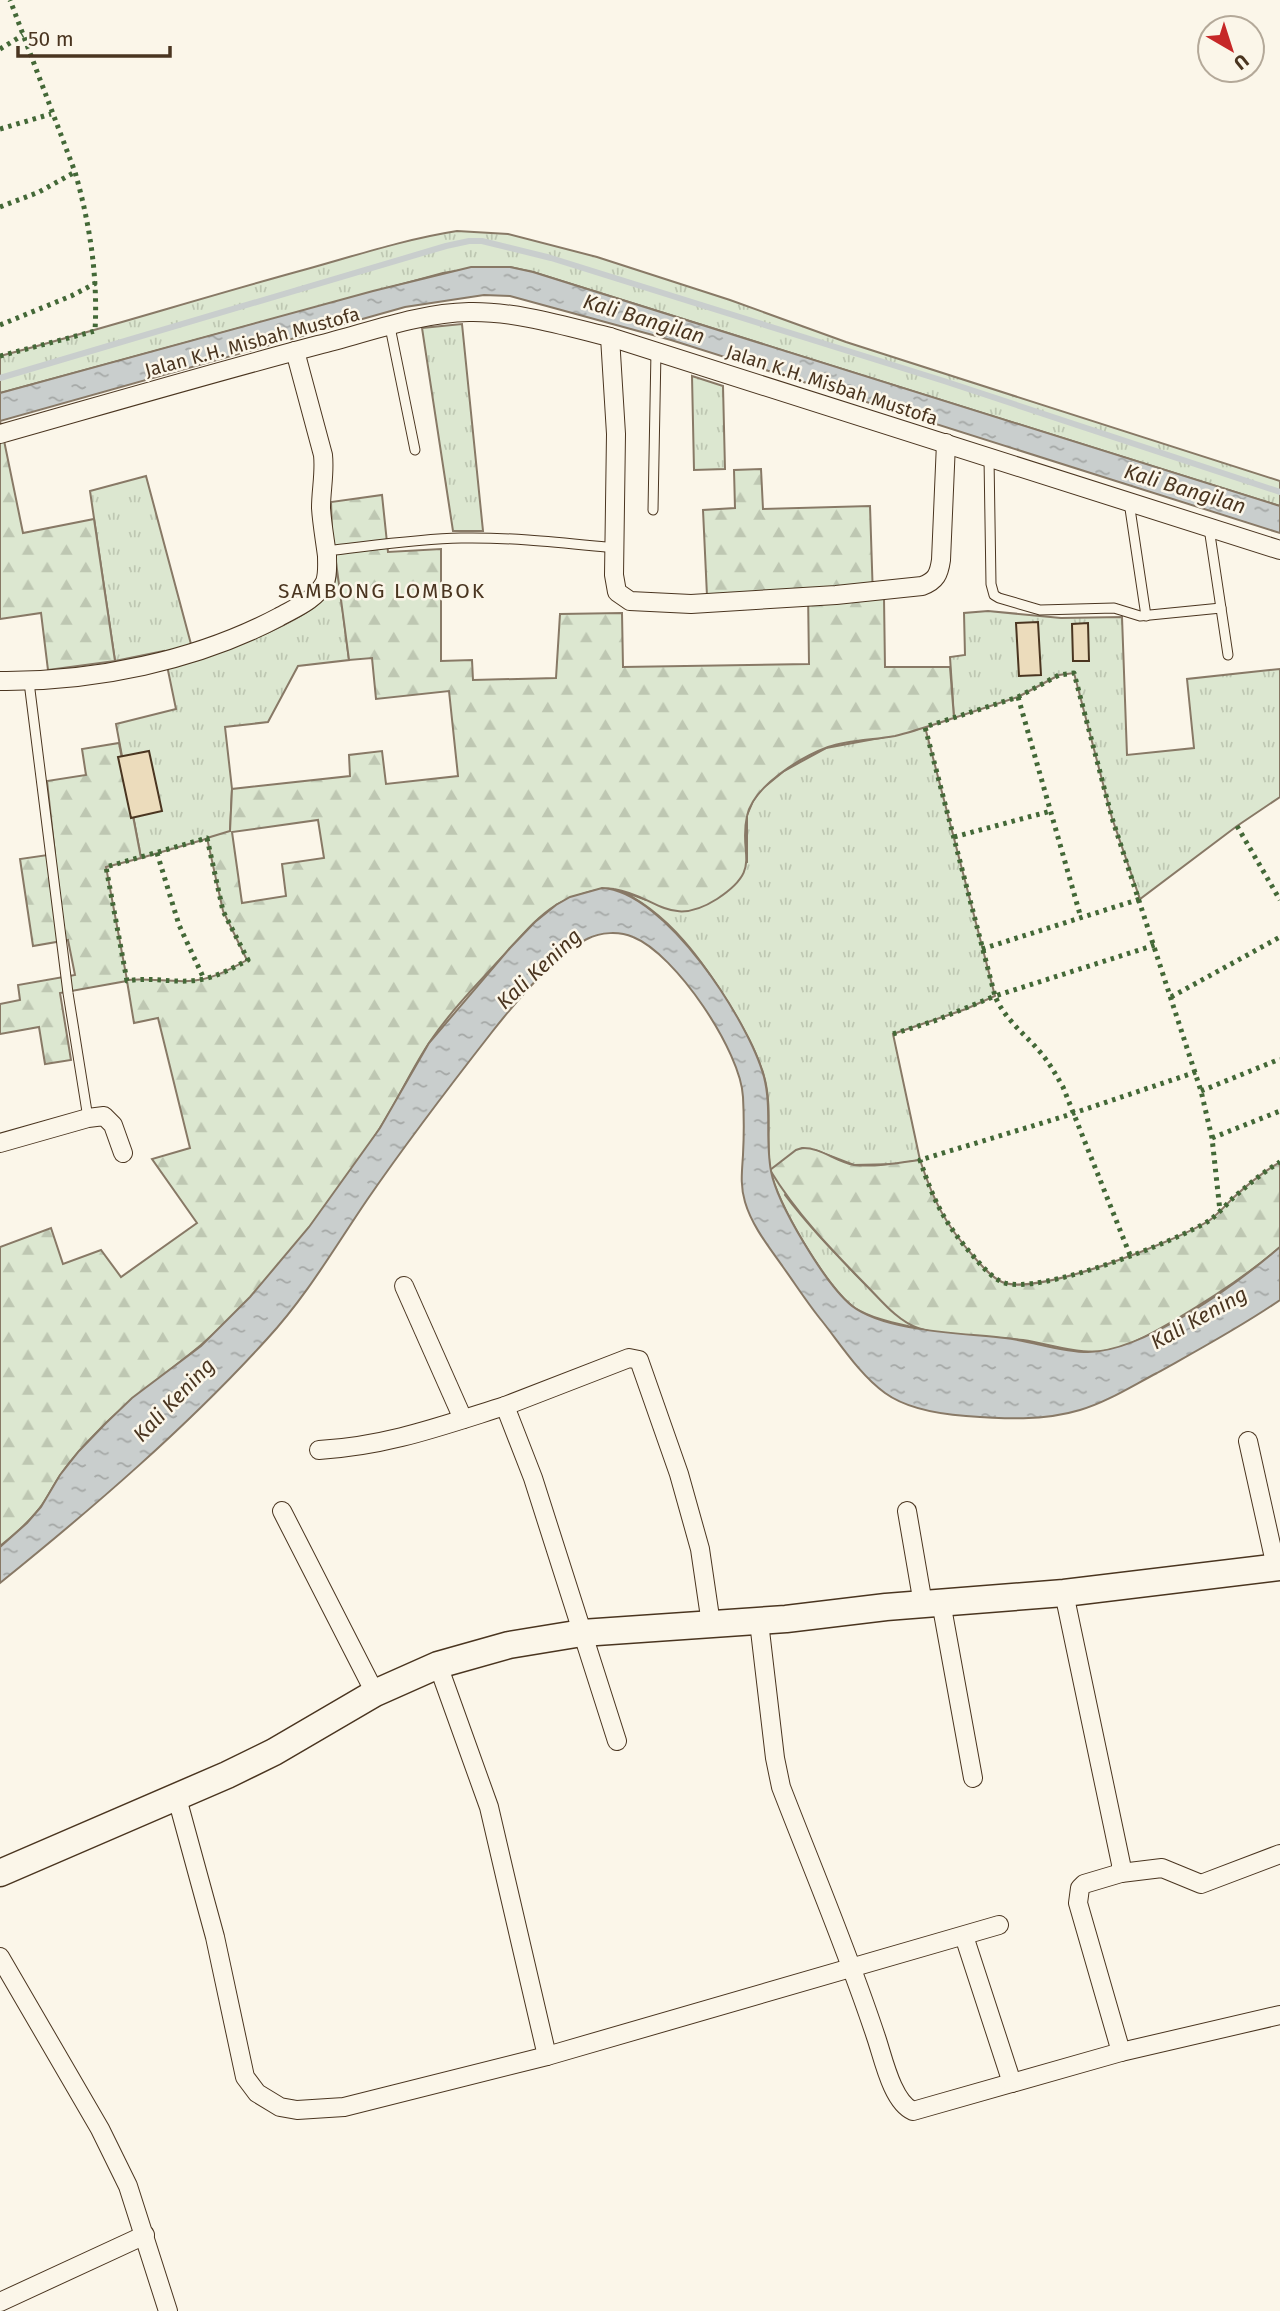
<svg xmlns="http://www.w3.org/2000/svg" width="1280" height="2311" viewBox="0 0 1280 2311" font-family="'Fira Sans',sans-serif">
<defs>
<pattern id="grass-tufts" width="24" height="20" patternUnits="userSpaceOnUse" patternTransform="scale(1.75)"><rect width="24" height="20" fill="#dce7d0"/><path d="M3 7l-1-3M5 7V3M7 7l1-3M15 17l-1-3M17 17v-4M19 17l1-3" fill="none" stroke="#bec7b2"/></pattern>
<pattern id="forest-firs" width="22" height="20" patternUnits="userSpaceOnUse" patternTransform="scale(1.75)"><rect width="22" height="20" fill="#dce7d0"/><path d="M5 1l3.5 6h-7zM16 11l3.5 6h-7z" fill="#bec7b2"/></pattern>
<pattern id="water-ripples" width="26" height="14" patternUnits="userSpaceOnUse" patternTransform="scale(1.75)"><rect width="26" height="14" fill="#c9cecd"/><path d="M2 4q2-2 4 0t4 0M15 11q2-2 4 0t4 0" fill="none" stroke="#a5a8a6"/></pattern>
</defs>
<rect width="100%" height="100%" fill="#fbf6e9"/>
<g fill="url(#grass-tufts)" stroke="#887966" stroke-width="2">
<path d="M457,231L508,234L597,257L730,300L846,342L1280,481V506L533,272L510,267H483L443,273L0,393V356C103,329 204,297 307,269C357,255 406,239 457,231Z"/>
<polygon points="462,324 483,531 453,531 422,328"/>
<polygon points="692,376 723,386 725,469 694,470"/>
<path d="M146,476L195,659C229,650 317,618 333,587C336,580 336,573 337,566L349,660L298,666L268,722L225,727L232,789L230,832L141,858L116,724L176,709L164,651L115,661L90,491Z"/>
<polygon points="988,611 1061,618 1122,617 1127,755 1194,748 1187,679 1280,669 1280,797 1237,826 1140,899 1112,818 1074,673 1059,675 1018,697 954,718 950,657 965,655 964,613"/>
<path d="M925,727L995,996L966,1009L893,1034L920,1160L897,1164L854,1165L815,1150L785,1195C806,1223 830,1248 854,1273C874,1293 892,1313 916,1328C895,1323 873,1319 855,1308C828,1290 776,1202 770,1169C766,1140 772,1109 765,1080C759,1055 746,1033 734,1012C705,964 669,911 614,888L646,900L747,862V815L753,801L762,789L784,771L826,748L896,735Z"/>
</g>
<g fill="url(#forest-firs)" stroke="#887966" stroke-width="2" fill-rule="evenodd">
<polygon points="0,421 23,533 94,519 115,661 48,670 41,613 0,619"/>
<path d="M761,469L763,509L870,506L873,598H884L885,667H950L954,718C935,724 915,731 895,736C873,740 849,740 828,747C801,757 753,786 747,816C738,856 764,868 717,899C670,929 657,896 614,889C600,886 569,898 556,905C535,918 518,940 502,957C477,984 451,1011 431,1040C413,1066 400,1096 383,1123C362,1158 336,1191 312,1224C281,1266 241,1311 201,1345C170,1371 136,1394 106,1423C90,1439 74,1455 61,1474C53,1485 48,1498 39,1509C28,1523 14,1535 0,1546V1247L51,1228L63,1264L101,1250L121,1277L197,1223L152,1159L190,1148L158,1018L134,1023L127,981L60,993L71,1060L45,1064L39,1027L0,1034V1004L20,1000L18,985L75,975L68,940L33,946L20,859L55,854L47,781L86,775L82,749L119,743L141,858L106,867L127,980C148,978 168,982 189,981C211,980 229,970 247,960L223,911L207,838L230,831L232,789L350,776L349,755L382,751L386,784L458,776L449,691L376,699L372,658L349,660L332,532L331,502L382,495L388,552L441,549V661L472,660L473,680L556,678L560,614L622,613L623,667L809,664L808,592L707,596L703,510L735,508L734,470ZM318,820L324,858L282,864L286,896L242,903L232,832Z"/>
<path d="M802,1148C820,1147 836,1162 854,1165C875,1167 899,1163 920,1160C934,1202 945,1224 974,1257C982,1266 991,1277 1002,1282C1036,1297 1177,1241 1210,1220C1218,1214 1226,1205 1233,1198C1247,1185 1263,1172 1280,1162V1247C1248,1275 1212,1298 1175,1320C1157,1330 1138,1342 1118,1348C1085,1358 1056,1345 1023,1340C991,1336 947,1338 918,1328C897,1321 880,1299 865,1284C830,1248 796,1213 770,1170L796,1150Z"/>
</g>
<g fill="url(#water-ripples)" stroke="#887966" stroke-width="2">
<polygon points="471,267 510,267 533,272 1280,506 1280,533 671,340 510,296 484,295 405,307 0,421 0,393 373,291"/>
<path d="M602,888C665,891 749,1021 764,1077C772,1108 765,1140 771,1171C777,1204 826,1285 852,1306C886,1332 963,1333 1005,1338C1033,1341 1060,1352 1088,1352C1144,1352 1238,1283 1280,1247V1300C1241,1327 1198,1350 1157,1373C1132,1386 1107,1402 1080,1410C1044,1421 1003,1419 966,1416C939,1414 907,1409 885,1393C860,1375 841,1345 822,1321C808,1304 796,1285 783,1267C769,1247 752,1226 745,1202C740,1186 742,1171 743,1155C744,1136 744,1116 743,1097C741,1052 676,954 633,937C619,931 601,932 587,939C555,954 514,1004 492,1032C449,1087 407,1142 367,1200C335,1247 306,1297 267,1339C187,1427 93,1508 0,1583V1547L27,1523L41,1507L60,1475L79,1451L106,1423L132,1398L201,1346L250,1297L309,1227L380,1128L429,1043L510,948L535,922L556,905L570,897Z"/>
</g>
<g fill="none" stroke-linecap="round" stroke-linejoin="round">
<polyline stroke="#c9cecd" stroke-width="6" points="0,378 446,246 469,241 482,241 551,258 944,381 1280,492"/>
</g>
<g fill="#ecdcbc" stroke="#4a3520" stroke-width="2">
<polygon points="1038,622 1041,675 1019,676 1016,623"/>
<polygon points="1088,623 1089,661 1073,661 1072,624"/>
<polygon points="149,751 162,811 131,818 118,757"/>
</g>
<g fill="none" stroke-linecap="round" stroke-linejoin="round">
<defs>
<g id="lane">
<polyline points="390,327 415,450"/>
<polyline points="989,458 991,584 994,595 999,598 1040,610 1114,608 1140,616 1221,608"/>
<polyline points="1129,502 1146,616"/>
<polyline points="653,510 656,351"/>
<polyline points="1209,528 1228,655"/>
<path d="M326,551C371,546 416,539 461,538C512,537 563,543 614,548"/>
<polyline points="29,682 68,993 88,1118"/>
</g>
<g id="street">
<path d="M610,337L616,434L614,575L617,592L630,601L691,604L836,595L922,586C936,581 939,574 941,560L946,443"/>
<path d="M0,434C106,404 212,373 318,345C367,333 418,313 469,312C515,311 565,326 610,337L1280,550"/>
<path d="M0,681C93,682 196,661 279,617C295,608 316,600 325,582C328,574 327,565 327,556C325,540 322,524 321,508C321,490 325,473 323,455L295,351"/>
<polyline points="0,1143 88,1118 104,1116 113,1125 123,1153"/>
<polyline points="404,1286 463,1419"/>
<polyline points="1248,1441 1276,1567"/>
<path d="M319,1450C387,1446 441,1426 505,1406"/>
<polyline points="282,1511 375,1693"/>
<polyline points="907,1511 923,1604"/>
<polyline points="1064,1593 1121,1864 1121,1873 1084,1884 1080,1888 1078,1903 1121,2052"/>
<polyline points="941,1602 973,1778"/>
<path d="M759,1622L775,1758L781,1787C813,1870 848,1952 876,2037C883,2057 892,2102 913,2111L1121,2052L1280,2015"/>
<polyline points="438,1665 489,1807 547,2056"/>
<polyline points="617,1741 533,1478 505,1406 629,1358 639,1360 679,1474 700,1549 711,1624"/>
<polyline points="177,1798 215,1937 245,2077 257,2093 280,2107 297,2110 344,2107 547,2056 999,1925"/>
<polyline points="1121,1873 1162,1868 1201,1884 1280,1854"/>
<polyline points="964,1936 1012,2083"/>
<polyline points="0,1957 100,2129 128,2186 168,2311"/>
<polyline points="0,2302 145,2235"/>
</g>
<polyline id="secondary" points="0,1873 227,1775 274,1752 375,1693 438,1665 509,1645 582,1633 786,1619 886,1607 1064,1593 1280,1567"/>
</defs>
<use href="#lane" stroke="#4a3520" stroke-width="11"/>
<use href="#street" stroke="#4a3520" stroke-width="20"/>
<use href="#secondary" stroke="#4a3520" stroke-width="29"/>
<use href="#lane" stroke="#fbf6e9" stroke-width="9"/>
<use href="#street" stroke="#fbf6e9" stroke-width="18"/>
<use href="#secondary" stroke="#fbf6e9" stroke-width="26"/>
<g stroke="#436837" stroke-width="5" stroke-dasharray="3.5 5" stroke-linecap="butt">
<polyline points="0,49 23,35"/>
<polyline points="0,129 51,114"/>
<polyline points="0,207 39,192 75,172"/>
<polyline points="0,325 71,296 96,283"/>
<path d="M0,356L95,331C98,277 90,224 75,172L10,0"/>
<polyline points="1018,697 1081,918"/>
<polyline points="1237,826 1280,900"/>
<polyline points="954,837 1051,811"/>
<path d="M207,838L223,911L248,960C229,970 211,980 189,981C168,982 148,977 127,981L106,867Z"/>
<polyline points="157,853 179,925 204,979"/>
<polyline points="982,949 1140,899"/>
<polyline points="1171,997 1280,937"/>
<polyline points="893,1034 934,1021 995,996 925,727 1018,697 1059,675 1074,673 1112,818 1201,1091 1212,1138 1220,1211"/>
<path d="M1196,1072L1062,1117L920,1160C934,1202 945,1224 974,1257C982,1266 991,1277 1002,1282C1036,1297 1178,1241 1210,1220C1218,1214 1226,1205 1233,1198C1248,1185 1263,1172 1280,1162"/>
<polyline points="1201,1091 1280,1059"/>
<polyline points="1212,1138 1280,1111"/>
<path d="M1130,1255L1063,1087C1056,1075 1050,1064 1041,1053C1025,1034 1005,1020 995,996L1155,945"/>
</g>
</g>
<g text-anchor="middle" dominant-baseline="central" stroke-width="5" stroke-linejoin="round" paint-order="stroke">
<g font-size="19" fill="#4a3520" stroke="#fbf6e9">
<text transform="translate(252 342) rotate(-15)">Jalan K.H. Misbah Mustofa</text>
<text transform="translate(832 385) rotate(18)">Jalan K.H. Misbah Mustofa</text>
</g>
<g font-size="21" font-style="italic" fill="#4a3520" stroke="#fbf6e9">
<text transform="translate(644 319) rotate(17)">Kali Bangilan</text>
<text transform="translate(1185 489) rotate(17)">Kali Bangilan</text>
<text transform="translate(539 969) rotate(-43)">Kali Kening</text>
<text transform="translate(1199 1318) rotate(-29)">Kali Kening</text>
<text transform="translate(174 1400) rotate(-46)">Kali Kening</text>
</g>
<g font-size="21" letter-spacing="2" fill="#4a3520" stroke="#fbf6e9">
<text x="382" y="591">SAMBONG LOMBOK</text>
</g>
</g>
<g transform="translate(1231 49) rotate(141)"><circle r="33" fill="#fbf6e9" stroke="#b4a999" stroke-width="2"/>
<path d="M0-5L12 26L0 18L-12 26Z" fill="#c62828"/>
<text y="-10" font-size="19" font-weight="bold" text-anchor="middle" fill="#4a3520">U</text>
</g>
<path d="M18 46v10h152v-10" fill="none" stroke="#4a3520" stroke-width="3.5"/>
<text x="28" y="46" font-size="21" fill="#4a3520" stroke="#fbf6e9" stroke-width="5" paint-order="stroke">50 m</text>
</svg>
